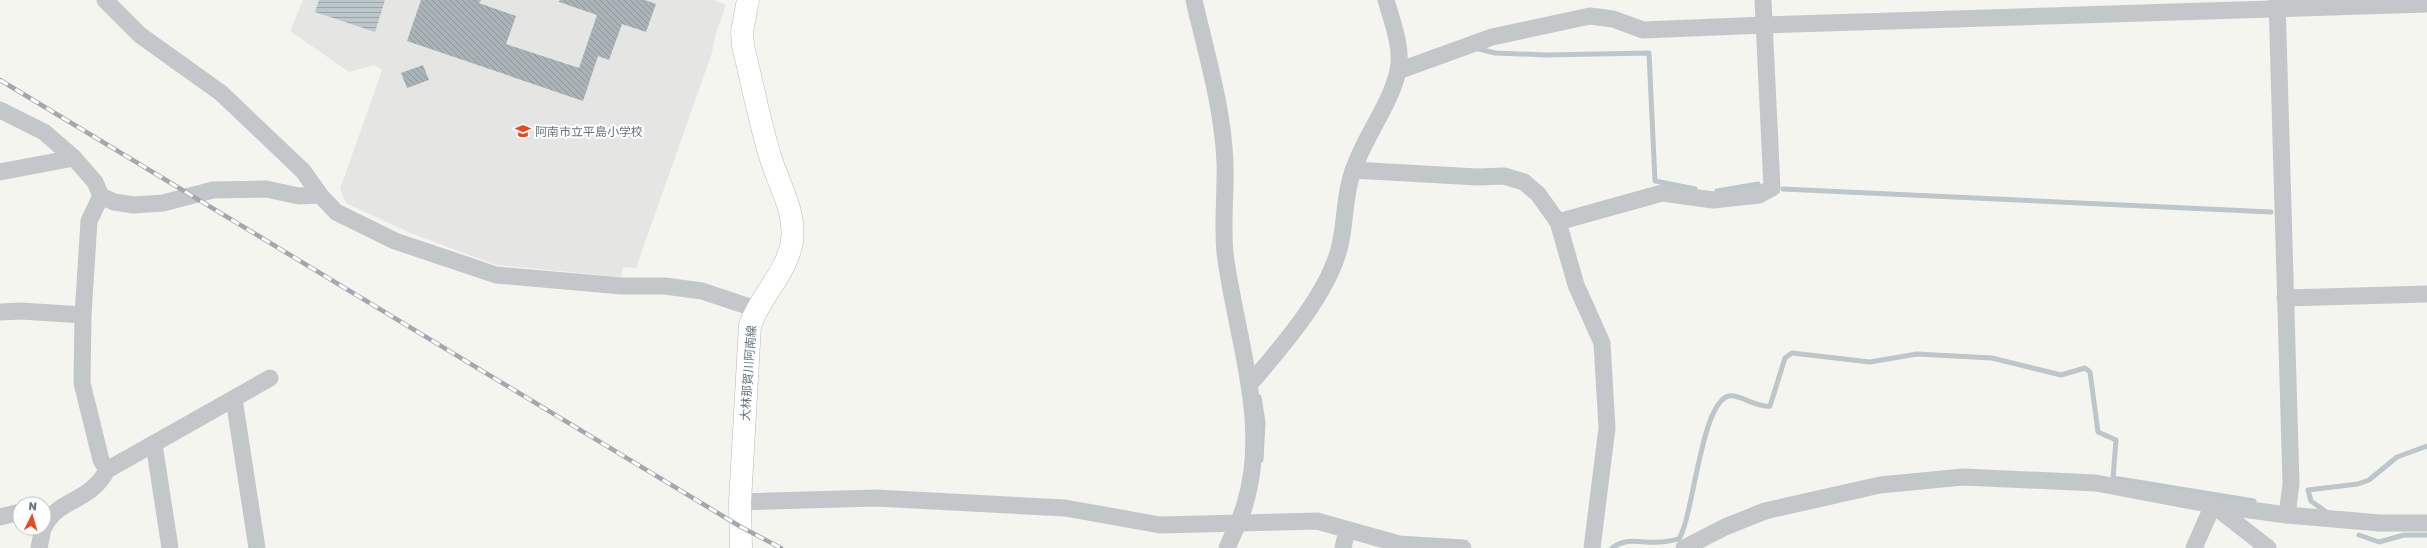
<svg xmlns="http://www.w3.org/2000/svg" width="2427" height="548" viewBox="0 0 2427 548" font-family="'Golos Text','Noto Sans JP',sans-serif">
<defs>
<pattern id="water-rules" width="6" height="5" patternUnits="userSpaceOnUse"><rect width="6" height="5" fill="#bbc7cb"/><path d="M0 2.5h6" fill="none" stroke="#9ca6aa"/></pattern>
<pattern id="building-back-hatch" width="6" height="6" patternUnits="userSpaceOnUse"><rect width="6" height="6" fill="#aab3b7"/><path d="M-1 5l2 2M0 0l6 6M5-1l2 2" fill="none" stroke="#8e969a"/></pattern>
</defs>
<rect width="100%" height="100%" fill="#f5f5f0"/>
<polygon fill="#e5e6e4" points="303,0 714,0 726,5 716,33 712,53 636,268 623,267 621,277 496,265 410,233 346,203 340,189 382,70 374,65 349,72 290,31"/>
<polygon fill="url(#water-rules)" points="319,0 385,0 375,32 315,12"/>
<g fill="none" stroke-linecap="round" stroke-linejoin="round">
<g stroke="#bbc7cb" stroke-width="5">
<polyline points="1479,49 1495,53 1547,55 1649,53 1655,181 1695,189"/>
<polyline points="1783,189 2271,212"/>
<polyline points="1717,191 1758,184"/>
<polyline points="1259,397 1263,422 1261,460"/>
<polyline points="2326,512 2311,501 2308,490 2358,484 2369,480 2397,457 2427,446"/>
<polyline points="2359,535 2379,542 2404,535 2427,535"/>
<path d="M1612,548C1629,536 1641,544 1660,542C1667,542 1673,540 1679,539C1694,514 1701,402 1729,396C1740,394 1756,408 1770,406L1785,358L1792,353L1870,362L1917,354L1992,358L2061,375L2085,368L2090,372L2098,432L2116,440L2113,478L2254,501"/>
</g>
</g>
<g fill="url(#building-back-hatch)">
<polygon points="421,0 481,0 479,3 516,16 506,44 579,68 597,15 559,2 560,0 645,0 656,4 646,32 622,24 609,60 598,56 583,101 407,41"/>
<polygon points="423,65 429,80 407,88 401,73"/>
</g>
<g fill="none" stroke-linecap="round" stroke-linejoin="round">
<defs>
<path id="secondary" d="M741,548L740,502L750,325C761,295 787,273 792,241C796,211 778,183 770,156C759,119 752,82 743,46L742,32L748,0"/>
</defs>
<use href="#secondary" stroke="#b4b9bd" stroke-width="23"/>
<g stroke="#c4c7ca" stroke-width="17">
<polyline points="105,0 140,35 221,93 303,171 320,195 336,212 395,241 496,275 622,286 665,286 702,291 756,309"/>
<path d="M1194,0C1206,53 1223,108 1225,163C1226,193 1222,222 1225,253C1235,334 1270,422 1245,504C1241,519 1233,534 1227,548"/>
<polyline points="2277,0 2291,484 2287,515"/>
<polyline points="1398,71 1492,37 1590,16 1613,19 1643,30 1764,25 2427,4"/>
<polyline points="0,110 44,132 74,158 95,182 101,196 114,202 134,205 163,203 213,190 266,189 299,196 320,195"/>
<polyline points="1353,170 1477,177 1504,176 1524,182 1538,194 1558,222 1576,285 1602,343 1607,428 1592,548"/>
<polyline points="0,172 74,158"/>
<polyline points="101,196 89,221 83,315 82,383 101,460 107,470"/>
<polyline points="1558,222 1662,193 1713,200 1759,195 1772,188 1763,0"/>
<polyline points="2285,298 2427,294"/>
<polyline points="0,312 21,311 83,315"/>
<path d="M1250,384C1280,349 1330,292 1340,245C1346,220 1344,195 1353,171C1364,137 1390,106 1398,71C1403,49 1392,21 1386,0"/>
<polyline points="234,399 257,548"/>
<polyline points="154,444 170,548"/>
<polyline points="740,502 876,498 1065,508 1160,525 1317,521 1399,544 1463,548"/>
<polyline points="0,517 20,512"/>
<path d="M44,527C58,498 90,503 107,470L270,378"/>
<polyline points="39,548 43,528"/>
<polyline points="1343,548 1347,530"/>
<polyline points="1684,548 1725,527 1765,511 1880,485 1963,477 2096,483 2213,505 2287,515 2380,523 2427,523"/>
<polyline points="2194,548 2213,505 2268,548"/>
</g>
<use href="#secondary" stroke="#fff" stroke-width="22"/>
<defs>
<polyline id="rail" points="0,80 741,527 781,548"/>
</defs>
<use href="#rail" stroke="#a2a8ad" stroke-width="4.5"/>
<use href="#rail" stroke="#fff" stroke-width="3" stroke-dasharray="9" stroke-linecap="butt"/>
</g>
<defs>
<symbol id="school-bare" viewBox="-9 -9 18 18"><path d="M0-5L7-2L0 1L-7-2ZM-4 1L0 2.5L4 1V4Q0 6-4 4Z" fill="#e64b1f" stroke="#fff" stroke-width="2.5" paint-order="stroke"/></symbol>
</defs>
<g fill-rule="evenodd">
<use href="#school-bare" x="512" y="120" width="22" height="22"/>
</g>
<g text-anchor="middle" dominant-baseline="central" stroke-width="4" stroke-linejoin="round" paint-order="stroke">
<g font-size="12" fill="#637582" stroke="#fff" text-anchor="start">
<text x="535" y="131">阿南市立平島小学校</text>
</g>
<g font-size="12" fill="#637582" stroke="#fff">
<text transform="translate(748 373) rotate(-86)">大林那賀川阿南線</text>
</g>
</g>
<g transform="translate(32 516) rotate(5)"><circle r="19" fill="#ffffff" stroke="#c1c8cd"/>
<path d="M0-3L7 15L0 10L-7 15Z" fill="#e64b1f"/>
<text y="-6" font-size="11" font-weight="bold" text-anchor="middle" fill="#637582">N</text>
</g>
</svg>
